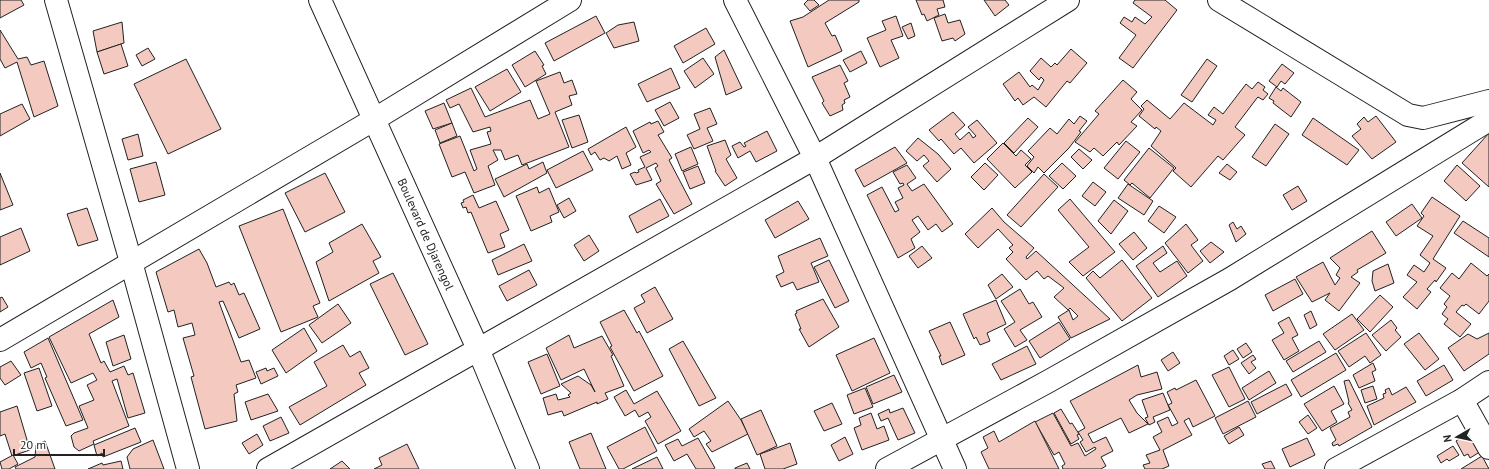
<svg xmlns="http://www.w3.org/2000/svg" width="1489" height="469" viewBox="0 0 1489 469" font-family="'PT Sans',sans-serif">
<rect width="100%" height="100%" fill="#fff"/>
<g fill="#f3c9c0" stroke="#222">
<polygon points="0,0 21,0 24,5 0,18"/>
<polygon points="808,0 814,0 819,5 810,11 804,4"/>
<polygon points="829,0 859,0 859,2 825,23 832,36 835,35 842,51 808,67 790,21 803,17"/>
<polygon points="916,0 943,0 945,7 937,9 939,15 927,21 924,14 922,15"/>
<polygon points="984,0 1005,0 1009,5 995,16"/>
<polygon points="1135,0 1165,0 1177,10 1133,68 1119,58 1136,35 1120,23 1124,17 1132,22 1135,17 1145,24 1152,17 1133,3"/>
<polygon points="945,14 948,23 960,20 965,34 955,41 953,38 942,41 934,18"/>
<polygon points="596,16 605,33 554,61 545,43"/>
<polygon points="896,16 903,36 891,40 899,58 880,67 867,38 886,30 882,21"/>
<polygon points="122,22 124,43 97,52 93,31"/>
<polygon points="634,22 639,41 614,48 606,33 618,25"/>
<polygon points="911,23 915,36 908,39 902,27"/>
<polygon points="706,28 715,44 683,63 674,46"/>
<polygon points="0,30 18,59 27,57 31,65 44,61 58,106 34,117 17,62 5,68 0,59"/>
<polygon points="121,44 128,66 104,74 97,52"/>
<polygon points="148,48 155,59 142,66 136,55"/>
<polygon points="1071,49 1087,63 1070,83 1067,81 1046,107 1034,97 1023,105 1018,98 1015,101 1003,84 1019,72 1030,87 1032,85 1038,90 1044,80 1041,77 1039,80 1030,71 1041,58 1051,67 1055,63 1057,65"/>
<polygon points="724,50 742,88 726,95 715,57"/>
<polygon points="535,51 544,65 542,66 546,74 525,87 512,65"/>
<polygon points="861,51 867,63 850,72 843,60"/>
<polygon points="703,58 714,74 695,88 684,71"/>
<polygon points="186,59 221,129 168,154 134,84"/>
<polygon points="1207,59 1217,66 1192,102 1181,95"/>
<polygon points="1282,64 1294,73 1285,84 1281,81 1277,87 1269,81"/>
<polygon points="840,65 848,81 844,83 850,97 844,100 845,103 842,105 843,110 830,116 822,103 824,101 812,77"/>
<polygon points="671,68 680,88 647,102 638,84"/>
<polygon points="507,69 521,92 490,111 475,87"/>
<polygon points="560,72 564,83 572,80 577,94 569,96 572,105 555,112 569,147 522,165 518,155 505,160 501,150 493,150 498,160 488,166 495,185 474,193 465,172 452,177 439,144 460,136 474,171 477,169 470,150 491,144 487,132 491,131 490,127 473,132 459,104 450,108 446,100 471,88 485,117 530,100 538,119 550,114 536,81"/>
<polygon points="1123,80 1137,92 1131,99 1142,110 1131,122 1137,126 1119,145 1117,142 1103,156 1094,148 1090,152 1075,142 1099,114 1095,111"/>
<polygon points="1258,82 1265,87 1263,90 1268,94 1263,100 1258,97 1257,98 1235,127 1245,135 1223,160 1218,156 1191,187 1173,171 1176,168 1151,146 1161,131 1156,127 1155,129 1139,116 1144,109 1141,106 1147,100 1170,119 1184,103 1213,125 1216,120 1208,115 1214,107 1223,114 1246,84 1252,89"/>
<polygon points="1276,87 1281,91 1283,88 1301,102 1291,117 1273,103 1274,101 1269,98"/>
<polygon points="670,102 679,118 664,126 655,110"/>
<polygon points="444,103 452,123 433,129 425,111"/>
<polygon points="22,104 30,119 0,136 0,114"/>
<polygon points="710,108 717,124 707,128 713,141 694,149 687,135 700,129 694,114"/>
<polygon points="953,112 965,125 955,134 960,140 969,132 973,138 976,136 968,127 977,120 997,143 974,163 961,148 954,154 941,139 939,141 929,130"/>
<polygon points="579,115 588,142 572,148 562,120"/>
<polygon points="1080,116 1087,121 1079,131 1081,132 1069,148 1044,173 1038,167 1034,173 1027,166 1034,157 1028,151 1050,128 1057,134 1069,119 1074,124"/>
<polygon points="1376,116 1396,142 1372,159 1352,136 1361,129 1357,124 1364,117 1368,122"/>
<polygon points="1028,118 1038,127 1014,153 1004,143"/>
<polygon points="1313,118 1359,150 1347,165 1302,135"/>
<polygon points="658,121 664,132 658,135 672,158 669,160 692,204 674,214 656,184 661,181 655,168 658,166 656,163 646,168 652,180 636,185 630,174 635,172 636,173 639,172 638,170 645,167 640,157 651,152 649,150 643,153 633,131 650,122 651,124"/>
<polygon points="452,123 457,136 440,143 435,130"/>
<polygon points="1275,124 1289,134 1266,166 1252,157"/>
<polygon points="626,127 636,147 626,153 631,165 622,169 617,156 609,161 604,158 600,160 595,152 591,155 588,149"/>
<polygon points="767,131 777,151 756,162 750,151 738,158 732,146 740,142 744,147 746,146 744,143"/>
<polygon points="1489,133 1489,187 1462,163"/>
<polygon points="138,134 143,156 128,160 122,139"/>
<polygon points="918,138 938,154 951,169 937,182 923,166 929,161 924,155 917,161 906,151"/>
<polygon points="725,140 731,155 726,159 737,178 725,186 715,171 716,171 707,146"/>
<polygon points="1126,141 1140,152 1118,179 1104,168"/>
<polygon points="1003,143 1016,156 1021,150 1031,159 1025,165 1032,172 1015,188 987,159"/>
<polygon points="691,147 698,164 682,171 675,154"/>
<polygon points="895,147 907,163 864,187 855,170"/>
<polygon points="1149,148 1174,168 1150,198 1132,183 1130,185 1124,180"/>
<polygon points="1079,149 1092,160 1083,169 1071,157"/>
<polygon points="583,151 593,170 556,188 547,170"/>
<polygon points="156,162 165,195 139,202 130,169"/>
<polygon points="543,162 547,173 504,197 495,179 527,164 529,169"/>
<polygon points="985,163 998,175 984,190 971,177"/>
<polygon points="1062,163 1076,176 1063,189 1049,176"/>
<polygon points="1227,164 1237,172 1230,180 1219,173"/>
<polygon points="907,165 916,178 907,184 912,191 924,184 953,224 942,232 936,224 928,230 918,216 912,220 920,232 911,239 915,248 898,258 867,195 882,187 895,212 899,210 895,202 903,198 898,188 904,185 903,183 900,184 893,172"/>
<polygon points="1457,165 1480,186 1466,201 1444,181"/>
<polygon points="698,166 705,183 690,189 683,172"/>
<polygon points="0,173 13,205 0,210"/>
<polygon points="325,173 345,212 305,232 285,193"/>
<polygon points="1044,174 1058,187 1021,227 1007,215"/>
<polygon points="1093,182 1106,192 1095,206 1082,196"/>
<polygon points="1128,184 1153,201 1144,215 1118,198"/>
<polygon points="1298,186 1307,201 1292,210 1283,195"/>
<polygon points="537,187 539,193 549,188 559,212 550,216 552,222 531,231 516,196"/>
<polygon points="473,195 479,208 496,201 509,230 500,234 505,247 488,253 471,212 468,213 466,207 463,208 461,203 464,202 463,200"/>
<polygon points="1432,197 1460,216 1433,259 1446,268 1436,282 1435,280 1427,289 1431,292 1417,309 1403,297 1417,282 1407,275 1414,265 1424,272 1430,263 1420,255 1433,236 1417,226 1424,216 1421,213"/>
<polygon points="569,198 576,211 564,218 557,205"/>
<polygon points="660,199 669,216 637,233 629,216"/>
<polygon points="1070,199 1115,252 1083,276 1069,262 1089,247 1058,210"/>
<polygon points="1114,200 1128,211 1111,234 1098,221"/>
<polygon points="798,201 809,219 775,238 765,220"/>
<polygon points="1412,204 1422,218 1396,236 1386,222"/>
<polygon points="1159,206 1176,217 1164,233 1148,221"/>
<polygon points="87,208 98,240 78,246 67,214"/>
<polygon points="992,208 1004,222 1034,248 1026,257 1027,259 1036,251 1110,319 1071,338 1058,317 1069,310 1073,320 1078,316 1070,308 1068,310 1054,297 1064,288 1048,276 1044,279 1037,271 1026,280 1006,259 1013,252 1009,248 1013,245 998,229 978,248 965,234"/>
<polygon points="283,209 320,303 313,306 318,317 281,332 239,226"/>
<polygon points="1463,221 1489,238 1489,257 1454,233"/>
<polygon points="1233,222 1237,229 1241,226 1246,234 1236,242 1229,225"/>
<polygon points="362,224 381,257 373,261 379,273 329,301 316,262 333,252 329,243"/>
<polygon points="1186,224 1198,240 1191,245 1203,261 1188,273 1165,243"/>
<polygon points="21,228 30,251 0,265 0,237"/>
<polygon points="1372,231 1386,253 1357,270 1358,272 1351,277 1360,283 1339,311 1325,300 1330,293 1312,302 1296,277 1323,262 1335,285 1340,278 1336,275 1340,268 1330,258"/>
<polygon points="1134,232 1147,248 1133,260 1119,244"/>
<polygon points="589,235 599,251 584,261 574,245"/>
<polygon points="820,238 828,256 811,263 819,282 797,290 793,282 781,287 776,276 784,272 778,256"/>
<polygon points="1211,242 1224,252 1210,263 1200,251"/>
<polygon points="524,244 532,261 498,275 492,260"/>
<polygon points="922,246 932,258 918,268 909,256"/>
<polygon points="1163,246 1167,253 1153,263 1160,272 1177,261 1187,276 1158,297 1136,266"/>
<polygon points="199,249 207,263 216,287 229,282 231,285 234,283 239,295 244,293 260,329 239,338 223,301 219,302 241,362 249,360 256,378 236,385 238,392 234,394 237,421 205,429 191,377 194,376 183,338 195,335 192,323 178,327 174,310 168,312 156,272"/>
<polygon points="829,260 849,301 835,308 814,267"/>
<polygon points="1122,260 1152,298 1122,321 1086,278 1093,271 1100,278"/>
<polygon points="1471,263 1487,276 1489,274 1489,301 1479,314 1466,304 1464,306 1462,305 1456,312 1471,324 1460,337 1444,324 1448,319 1442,314 1447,307 1444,304 1450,296 1440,288 1452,273 1459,279"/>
<polygon points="1388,264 1394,283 1375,291 1372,281 1373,271"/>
<polygon points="529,270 537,285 507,301 499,286"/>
<polygon points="393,273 428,344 405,355 370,284"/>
<polygon points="1002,274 1013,287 996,299 988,285"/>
<polygon points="1295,279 1303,294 1273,311 1265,295"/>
<polygon points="655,287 673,319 647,333 634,308 645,302 641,295"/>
<polygon points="1020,289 1029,304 1033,302 1042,317 1020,330 1027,340 1015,347 1004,329 1015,322 1001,301"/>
<polygon points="1380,295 1393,307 1370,332 1357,319"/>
<polygon points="2,297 8,307 0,312 0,298"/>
<polygon points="823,299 839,327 809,347 799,329 801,329 795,314 797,313 796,311"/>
<polygon points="113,300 119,317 89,334 101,363 104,361 110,372 124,366 128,375 133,373 145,413 128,418 117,379 112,381 129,426 93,441 94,444 79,451 74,447 71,436 74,433 88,428 79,406 94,400 87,385 97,380 93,373 71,383 49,337"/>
<polygon points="996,300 1006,324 987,333 990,341 980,345 976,337 974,339 963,314"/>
<polygon points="338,304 351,323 322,343 309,325"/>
<polygon points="624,310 637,333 639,331 663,376 634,391 610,347 612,346 600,322"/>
<polygon points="1311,311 1317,325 1310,329 1304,315"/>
<polygon points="1352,314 1364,330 1335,350 1323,334"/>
<polygon points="1289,317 1298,335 1292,338 1299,351 1284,360 1272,340 1284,333 1278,323"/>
<polygon points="1391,320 1397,328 1395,330 1401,337 1386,351 1372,335"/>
<polygon points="950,322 965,355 942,365 939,356 941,356 929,331"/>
<polygon points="1059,322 1070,339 1040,358 1029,341"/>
<polygon points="304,328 317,351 286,373 272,350"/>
<polygon points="1366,333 1381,355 1370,363 1365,356 1349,367 1338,351"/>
<polygon points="1419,333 1439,359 1425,370 1404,344"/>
<polygon points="1489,333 1489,354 1464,371 1448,348 1468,334 1477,339"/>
<polygon points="124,335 131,359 113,366 106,342"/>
<polygon points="569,335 574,348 602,336 613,355 611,356 624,386 605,393 608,399 597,404 597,402 564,416 562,411 548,415 543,398 556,394 558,400 570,397 568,395 571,393 561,384 578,376 591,385 595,392 584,369 561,380 546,348"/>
<polygon points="48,338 83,420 66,426 45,378 47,377 41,363 31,368 24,352"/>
<polygon points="874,338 890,373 852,391 836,355"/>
<polygon points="683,341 716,398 699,406 669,349"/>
<polygon points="1319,341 1326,352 1293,372 1286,361"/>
<polygon points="1246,343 1252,352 1243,358 1237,349"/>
<polygon points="343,345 350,357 360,351 369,368 359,373 366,385 300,425 289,407 327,386 314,362"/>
<polygon points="1027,346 1036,364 1001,380 992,364"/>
<polygon points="1233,350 1239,359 1229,365 1224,356"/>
<polygon points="1173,352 1180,363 1168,371 1161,360"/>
<polygon points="1336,353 1346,370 1301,397 1291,380"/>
<polygon points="547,354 560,386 541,394 528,362"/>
<polygon points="1253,355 1256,359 1251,362 1256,368 1249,374 1241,363"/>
<polygon points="11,361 21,375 5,385 0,378 0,367"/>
<polygon points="1373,363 1376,370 1372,372 1375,381 1359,388 1353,375"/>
<polygon points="1138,365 1141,377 1157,372 1162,389 1137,395 1129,400 1137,413 1148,424 1129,433 1121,418 1088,434 1093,443 1106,437 1113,451 1101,457 1106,466 1101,469 1063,469 1062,466 1065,464 1059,452 1054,455 1035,422 1053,413 1071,446 1078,443 1085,456 1096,449 1095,447 1086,452 1080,442 1083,440 1078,432 1085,428 1070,401"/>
<polygon points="1444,365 1453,380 1426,396 1417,381"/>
<polygon points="1229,367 1245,399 1229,407 1212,375"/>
<polygon points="39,368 52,406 37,411 24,373"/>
<polygon points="266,368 267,371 274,368 278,376 261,384 256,372"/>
<polygon points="1269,371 1276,383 1249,400 1242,388"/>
<polygon points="894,375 902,392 873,404 866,387"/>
<polygon points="1196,380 1215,416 1193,427 1189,418 1184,421 1192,435 1163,450 1169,466 1162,469 1145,469 1143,465 1150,463 1146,455 1160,450 1153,437 1162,432 1157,422 1168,417 1172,426 1178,423 1168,405 1172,403 1167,392 1175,388 1176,390"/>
<polygon points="1349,380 1372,427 1339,446 1338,444 1333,446 1332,443 1336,440 1330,428 1350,417 1348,412 1352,410 1348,403 1349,402 1344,381"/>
<polygon points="1286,384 1292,395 1257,414 1251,402"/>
<polygon points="1334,386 1344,404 1331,411 1337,422 1322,431 1304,404"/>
<polygon points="1373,386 1377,399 1365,403 1361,390"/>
<polygon points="1406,387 1416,402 1374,425 1367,406 1384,398 1383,394 1386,393 1385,390 1389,388 1392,395"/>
<polygon points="865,388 873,407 854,414 847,395"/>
<polygon points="626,390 634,404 657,391 681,431 658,444 645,421 651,417 648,412 639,417 635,410 625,416 614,397"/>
<polygon points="1163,393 1170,410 1153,417 1155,422 1149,425 1145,418 1148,417 1142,400"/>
<polygon points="268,394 278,411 251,420 245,402"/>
<polygon points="728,401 741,420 748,434 712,452 706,444 711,441 704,431 694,437 689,429"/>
<polygon points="1248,401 1256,417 1223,434 1215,418"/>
<polygon points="832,403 842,424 824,431 814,411"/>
<polygon points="17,406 30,450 12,456 5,434 0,436 0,412"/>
<polygon points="903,408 915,433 898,440 888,418 881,421 878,414 889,409 890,413"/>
<polygon points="1061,409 1070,424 1072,423 1079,434 1077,435 1079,439 1071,444 1054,413"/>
<polygon points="761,410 777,446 757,455 741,419"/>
<polygon points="871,413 877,429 884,426 889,440 862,450 854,428 861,425 859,418"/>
<polygon points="1308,415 1317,428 1308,434 1299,422"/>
<polygon points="281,417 289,433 270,441 263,426"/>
<polygon points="1035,421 1059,469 989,469 981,452 988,448 983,437 994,431 999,442"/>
<polygon points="645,427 657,451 623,469 619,469 607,447"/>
<polygon points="1239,427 1244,435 1229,444 1224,436"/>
<polygon points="135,428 141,442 103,457 102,453 97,456 94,445"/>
<polygon points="1473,430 1483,450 1470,458 1468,454 1464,456 1456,441"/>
<polygon points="591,433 606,469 580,469 569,442"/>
<polygon points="257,434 263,445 249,454 242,443"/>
<polygon points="845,437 853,454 839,461 831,445"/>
<polygon points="698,438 715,468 713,469 696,469 687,454 674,461 665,445 678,439 682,446"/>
<polygon points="1307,438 1315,455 1290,467 1282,449"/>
<polygon points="153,440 164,469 130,469 127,457 133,449"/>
<polygon points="45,441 55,469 16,469 15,467 35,457 36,445"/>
<polygon points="790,443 797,464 783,469 765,469 760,454"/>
<polygon points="407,444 419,469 374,469 382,465 379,458"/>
<polygon points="1453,446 1459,455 1449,461 1447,459 1441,463 1437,456"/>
<polygon points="13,455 18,464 9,469 2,469 0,462"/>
<polygon points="1482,456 1489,469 1461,469"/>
<polygon points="657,457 663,469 632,469"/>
<polygon points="121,461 123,469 88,469 102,463 103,465"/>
<polygon points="342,461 350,469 330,469"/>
<polygon points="1271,461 1275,469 1265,469 1262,464"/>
<polygon points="747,463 750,469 735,469 735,468"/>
</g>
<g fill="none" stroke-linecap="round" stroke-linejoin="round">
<defs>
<g id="minor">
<polyline points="735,0 815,158 955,469"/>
<polyline points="1219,0 1408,115 1423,118 1489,101"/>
<polyline points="0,340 375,119 570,0"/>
<polyline points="1462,400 1489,448"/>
<polyline points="268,469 815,158 1068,0"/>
<polyline points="887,469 1049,381 1230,279 1489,120"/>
<polyline points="1336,469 1462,400 1489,382"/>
</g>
<g id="major">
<polyline points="56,0 131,262 188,469"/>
<polyline points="320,0 478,349 528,469"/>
</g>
</defs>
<use href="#minor" stroke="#222" stroke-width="24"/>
<use href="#major" stroke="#222" stroke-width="24"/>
<use href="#minor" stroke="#fff" stroke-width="22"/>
<use href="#major" stroke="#fff" stroke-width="22"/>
</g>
<g text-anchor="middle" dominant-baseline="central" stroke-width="3" stroke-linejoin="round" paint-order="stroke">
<g font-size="12" fill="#222" stroke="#fff">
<text transform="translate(426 234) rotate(66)">Boulevard de Djarengol</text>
</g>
</g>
<g transform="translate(1457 437) rotate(261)" stroke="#ffffff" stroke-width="3" paint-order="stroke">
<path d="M0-3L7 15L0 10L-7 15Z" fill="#222222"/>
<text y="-6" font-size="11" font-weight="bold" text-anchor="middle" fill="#222222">N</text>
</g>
<path d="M14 449v6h90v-6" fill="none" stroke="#222222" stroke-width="2"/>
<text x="20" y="449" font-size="12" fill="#222222" stroke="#ffffff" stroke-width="3" paint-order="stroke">20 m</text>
</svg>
